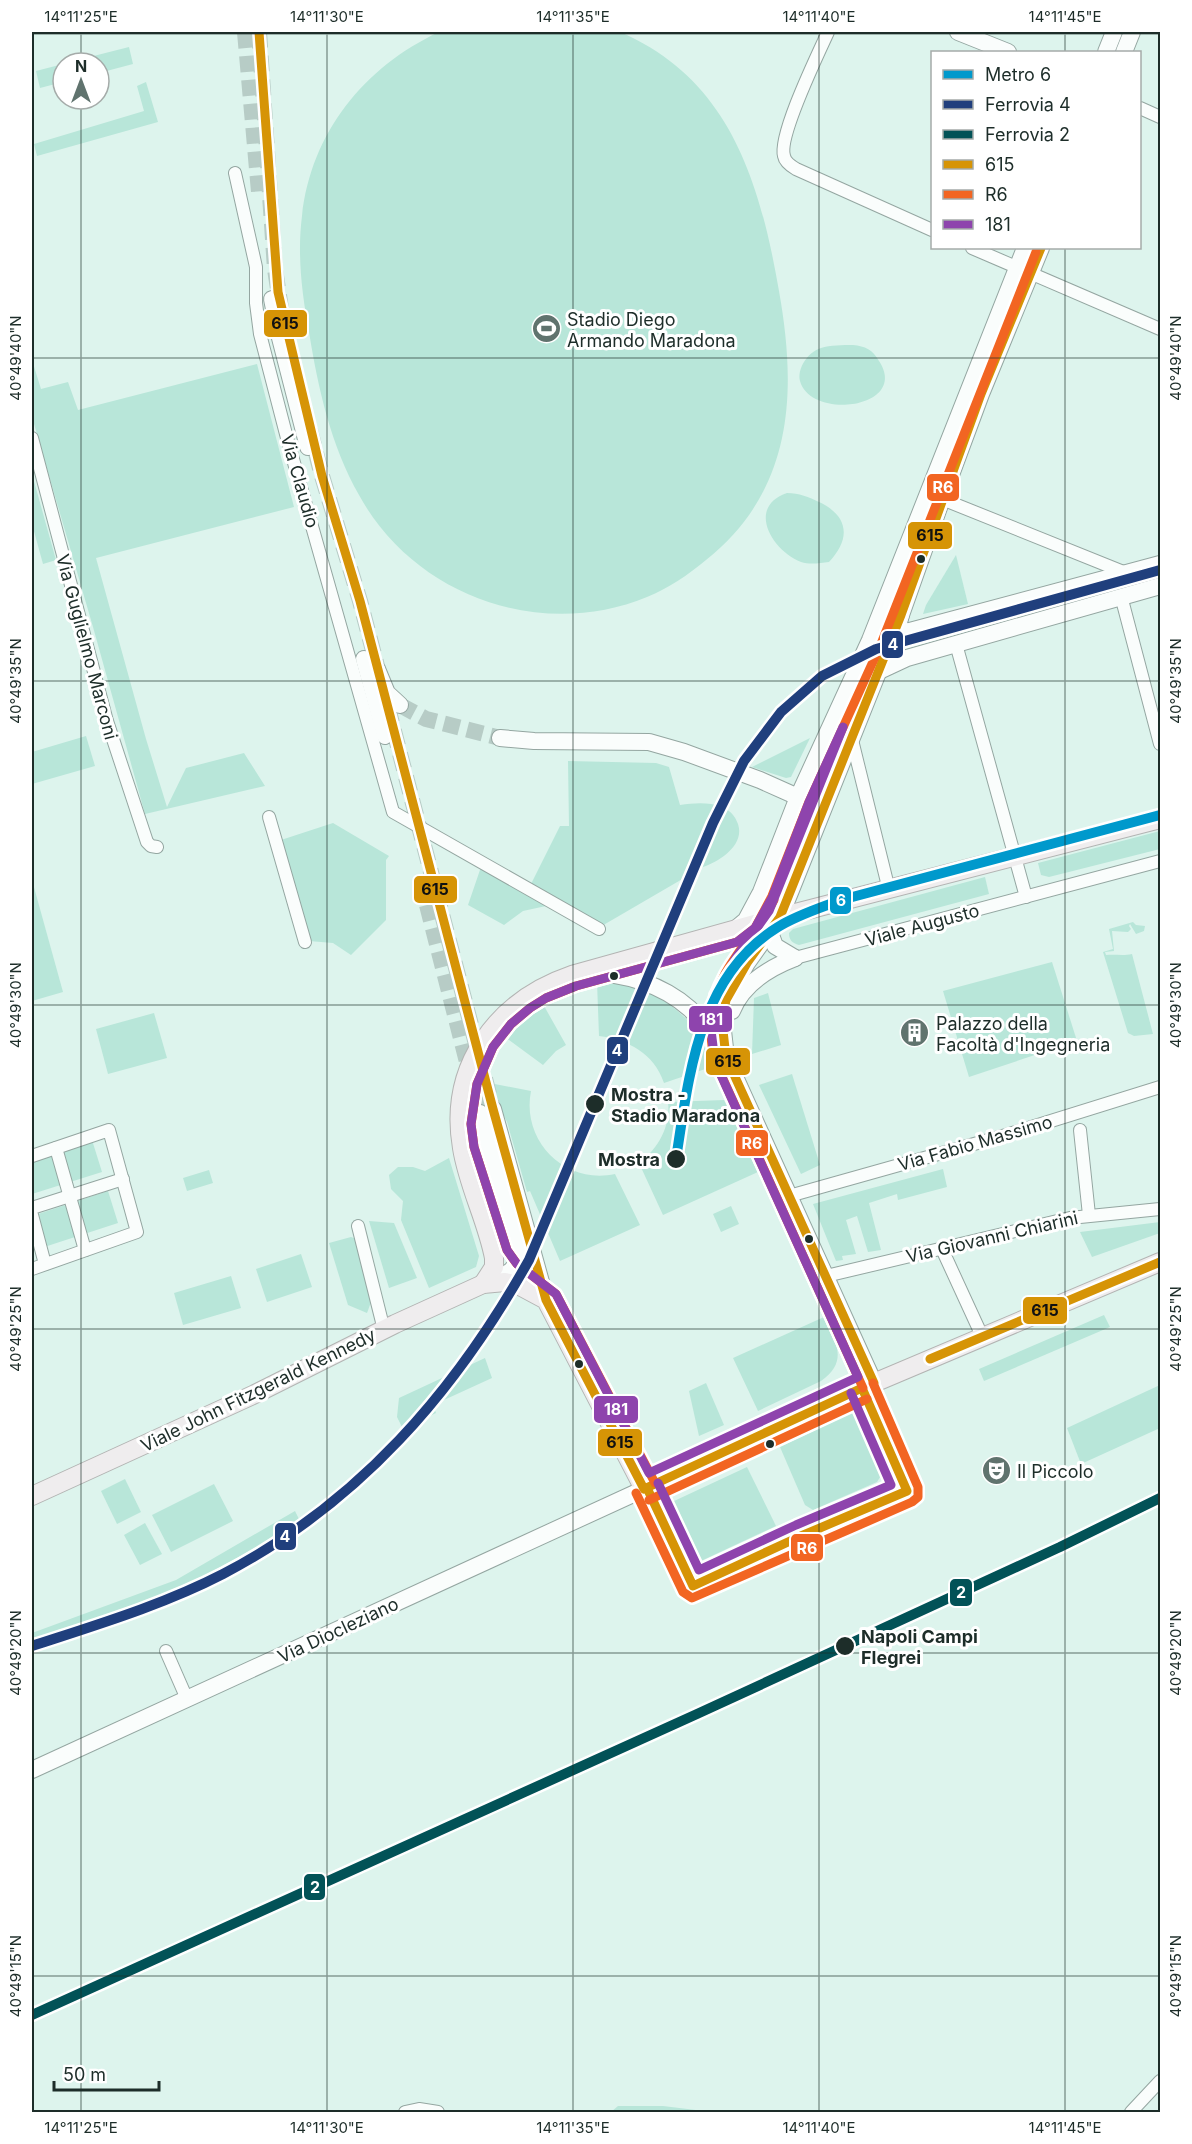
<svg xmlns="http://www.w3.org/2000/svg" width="1192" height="2144" viewBox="0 0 1192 2144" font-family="Inter,sans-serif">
<rect width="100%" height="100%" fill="#ddf4ed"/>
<g fill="#b8e6d9">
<path d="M439,32H620C730,79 760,182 779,291C797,392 794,490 706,560C688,575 669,588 647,597C541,641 414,596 359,495C331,446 318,388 309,332C302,294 297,255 302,216C311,133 364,67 439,32Z"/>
<polygon points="129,47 133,64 99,73 99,63 66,63"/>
<polygon points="63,64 63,82 40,88 36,71"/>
<polygon points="146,82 158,122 37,156 34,144 144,111 137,86"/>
<path d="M853,345C865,346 873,350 879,361C910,408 811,421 800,381C797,368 808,352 821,348C830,345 843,345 853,345Z"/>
<polygon points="32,360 41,389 68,382 78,410 257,364 294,507 96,558 146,739 167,807 186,768 244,753 265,786 145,814 93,627 32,417"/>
<polygon points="32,474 56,560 43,564 32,524"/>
<path d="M787,493C799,493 809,497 819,502C849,516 851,539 829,562C820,563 810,565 801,562C772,551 746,507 787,493Z"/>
<polygon points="956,555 968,604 923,614 926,605"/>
<polygon points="86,736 95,766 32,784 32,752"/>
<polygon points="810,738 791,777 786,778 752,767"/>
<path d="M568,761L656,763L669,767L680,805C695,803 709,802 722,807C731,811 735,816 738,824C745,845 720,861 703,867L600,927L530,886L560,826H569Z"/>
<polygon points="333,823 389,856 386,860 386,920 351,955 333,943 309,941 281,840"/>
<polygon points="1160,831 1160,849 1049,877 1041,875 1038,863"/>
<polygon points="481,867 554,907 546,906 523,911 504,925 468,905"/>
<path d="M985,877L989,894L799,945C792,943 789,940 789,933L793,929Z"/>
<polygon points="32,880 63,992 32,1001"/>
<path d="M1133,922L1136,925L1145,926L1144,931L1136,934L1130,924L1129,926L1131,929L1128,932L1112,931L1114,951L1105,952L1106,955C1115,954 1123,956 1132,954L1153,1034L1134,1036L1128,1033L1103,952L1113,949L1109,929Z"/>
<polygon points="1052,962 1077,1041 969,1077 943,991"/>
<path d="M597,982C653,982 696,1016 717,1065L664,1083C654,1053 628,1040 599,1036Z"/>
<polygon points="768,993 781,1045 752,1054 754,998"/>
<polygon points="539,997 566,1045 556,1051 543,1065 498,1032"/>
<polygon points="154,1013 167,1058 108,1074 96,1029"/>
<polygon points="792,1074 820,1165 801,1174 759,1085"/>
<path d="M474,1080L531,1091C521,1141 565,1185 615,1174L640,1225L560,1261L530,1191L527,1192L507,1122L502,1112L474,1119L473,1126L493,1207L491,1208L471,1147L468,1122Z"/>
<path d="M724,1100L758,1172L663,1215L639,1163C658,1149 671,1126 668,1102Z"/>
<polygon points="92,1140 102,1172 32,1194 32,1159"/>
<polygon points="449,1158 479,1256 476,1267 429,1288 401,1220 403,1201 391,1189 389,1175 398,1167 413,1167 425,1171"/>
<polygon points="943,1169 947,1187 898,1200 897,1194 869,1203 881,1250 868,1252 857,1216 846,1220 856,1254 842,1256 843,1260 836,1261 813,1204"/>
<polygon points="209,1170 213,1183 187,1191 183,1178"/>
<polygon points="108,1191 118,1223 32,1251 32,1216"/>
<polygon points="731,1206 739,1224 721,1232 713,1214"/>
<polygon points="369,1221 394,1223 417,1278 389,1288"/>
<polygon points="1160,1222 1160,1233 1092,1257 1080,1232"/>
<polygon points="351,1237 359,1240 374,1294 367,1313 348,1305 329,1243"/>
<polygon points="301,1254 312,1287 267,1302 256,1269"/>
<polygon points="231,1276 241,1308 183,1325 174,1293"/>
<polygon points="1104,1315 1110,1327 984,1381 979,1369"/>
<path d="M824,1317C836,1341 849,1362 821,1381L758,1411L733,1358Z"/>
<polygon points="485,1358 492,1378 433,1405 436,1413 403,1429 397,1417 399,1398"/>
<polygon points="706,1383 724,1425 699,1436 689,1391"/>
<polygon points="1160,1385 1160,1428 1081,1464 1067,1428"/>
<polygon points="853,1412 882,1474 877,1482 813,1510 805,1505 780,1447"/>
<polygon points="747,1467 776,1526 701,1561 672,1502"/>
<polygon points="125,1479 141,1512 117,1524 101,1491"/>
<polygon points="214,1484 233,1521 171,1552 152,1515"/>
<polygon points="295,1511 301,1523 180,1589 32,1641 32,1633 176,1580"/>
<polygon points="145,1523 162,1554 140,1565 124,1535"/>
<polygon points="618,2106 663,2106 712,2112 611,2112"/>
</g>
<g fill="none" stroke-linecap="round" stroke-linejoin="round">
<g stroke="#b7ccc6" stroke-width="16" stroke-dasharray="16 8" stroke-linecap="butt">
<polyline points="245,32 259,192"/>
<polyline points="259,32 275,269 282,315"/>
<polyline points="310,430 322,476 360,601 493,1109"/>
<polyline points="400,705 426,719 500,738"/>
<polyline points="427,905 480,1113"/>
</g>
<defs>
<g id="street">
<path d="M828,32C818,54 778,136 784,156C785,162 791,166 796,169L932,230"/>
<polyline points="1140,108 1160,117"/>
<polyline points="235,173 256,267 256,303 260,334 287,438 393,812 599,929"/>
<polyline points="972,248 1160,329"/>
<polyline points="32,438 107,721 147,842 151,846 157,847"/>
<polyline points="942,499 1126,573"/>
<polyline points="1121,596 1160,744"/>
<polyline points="956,644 1026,897"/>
<polyline points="852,740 889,890"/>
<polyline points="269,817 305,942"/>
<polyline points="795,958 1160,861"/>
<polyline points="1080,1130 1089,1215"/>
<polyline points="56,1148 85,1250"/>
<polyline points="32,1156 109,1130 137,1232 32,1269"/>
<polyline points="789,1196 1006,1135 1160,1087"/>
<polyline points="32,1208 123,1179"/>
<polyline points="32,1215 45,1264"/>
<polyline points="358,1226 384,1330"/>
<polyline points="942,1249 982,1336"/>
<polyline points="826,1276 1070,1218 1160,1209"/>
<polyline points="166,1651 187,1699"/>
<polyline points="405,2112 419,2109 438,2112"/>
<polyline points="1131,2112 1160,2081"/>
</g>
<g id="secondary">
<polyline points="958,32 1008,52"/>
<polyline points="1106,52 1114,32"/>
<polyline points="1124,52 1132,32"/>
<polyline points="272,299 279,334 308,447"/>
<polyline points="901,615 898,626 906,632 1160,564"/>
<polyline points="364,659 385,736"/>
<polyline points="377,669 387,693 400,705"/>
<polyline points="877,672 907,658 1160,586"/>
<polyline points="500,738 534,741 649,742 684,752 760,780 798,797"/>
<polyline points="767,924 775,946 795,958"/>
<polyline points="733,931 746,920 761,892 798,797 870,640 1025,248"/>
<path d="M587,973C624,973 662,984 690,1009C704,1023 715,1041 726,1057L874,1383"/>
<path d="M732,1011C743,983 769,968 795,958"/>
<polyline points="726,1057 722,1022 726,1000 747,963 780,917 791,890 901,615 942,499 981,394 1041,248"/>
<polyline points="493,1109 546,1300"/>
<path d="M480,1113L518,1253C518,1272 504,1275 488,1282"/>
<polyline points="32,1770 644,1489"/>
</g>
<g id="primary">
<path d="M483,1284L494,1267V1258C487,1221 468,1186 462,1148C448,1067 496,1001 572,975L780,917L1160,819"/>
<polyline points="32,1496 255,1394 395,1324 483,1284 505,1282 518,1285 546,1300 644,1489 862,1388 1160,1262"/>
</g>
</defs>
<use href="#street" stroke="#94a6a1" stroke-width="14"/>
<use href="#secondary" stroke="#94a6a1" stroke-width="18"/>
<use href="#primary" stroke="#b3b4b3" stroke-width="20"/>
<use href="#street" stroke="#fafdfc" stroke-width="12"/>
<use href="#secondary" stroke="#fafdfc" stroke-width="16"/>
<use href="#primary" stroke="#efedee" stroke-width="18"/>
<defs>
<g id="bus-1">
<polyline points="259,32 278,292 322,476 360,601 493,1109 546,1300 644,1489 862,1388"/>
<polyline points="930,1359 1160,1262"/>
<polyline points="874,1383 726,1057 722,1022 726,1000 747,963 780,917 901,615 981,394 1041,248"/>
<polyline points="647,1488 693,1586 801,1536 907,1491 862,1388"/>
</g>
<g id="bus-2">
<path d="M774,900C754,939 715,970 711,1017C709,1031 712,1045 714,1059L863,1388"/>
<polyline points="655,1483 556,1294 517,1264 507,1250 474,1147 471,1124 477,1084 493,1047 511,1024 530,1008 546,998 576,986 737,942 755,928 772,896 809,802 881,644 1036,252"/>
<polyline points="636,1493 683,1592 692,1598 912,1502 918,1497 918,1487 873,1383"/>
<polyline points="649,1500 867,1399"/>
</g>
<g id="bus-3">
<polygon points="843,727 769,911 737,956 715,995 710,1022 715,1062 858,1377 649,1473 556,1294 517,1264 507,1250 474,1147 471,1124 477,1084 493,1047 511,1024 530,1008 546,998 576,986 737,942 755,928 772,898 809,802"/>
<polyline points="658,1483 699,1570 796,1525 891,1485 851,1393"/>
</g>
</defs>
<use href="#bus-1" stroke="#fff" stroke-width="14"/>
<use href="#bus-2" stroke="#fff" stroke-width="14"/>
<use href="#bus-3" stroke="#fff" stroke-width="14"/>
<use href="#bus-1" stroke="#d69406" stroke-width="9"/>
<use href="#bus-2" stroke="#f26522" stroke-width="9"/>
<use href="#bus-3" stroke="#8e44ad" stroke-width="9"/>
<defs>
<path id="rail-1" d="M32,1646C96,1625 163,1605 223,1574C359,1503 455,1392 529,1260L713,823L744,761L781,712L822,676L876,649L1160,570"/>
<polyline id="rail-2" points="32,2015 697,1714 1060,1547 1160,1498"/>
</defs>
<use href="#rail-1" stroke="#fff" stroke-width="15"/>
<use href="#rail-2" stroke="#fff" stroke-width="15"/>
<use href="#rail-1" stroke="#203f7d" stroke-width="10"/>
<use href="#rail-2" stroke="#025257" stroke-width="10"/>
<defs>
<path id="metro-1" d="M676,1159C689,1076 698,976 778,927C797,915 820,908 841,900L1160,815"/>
</defs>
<use href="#metro-1" stroke="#fff" stroke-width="15"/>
<use href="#metro-1" stroke="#09c" stroke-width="10"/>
</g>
<path fill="none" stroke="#1d2d29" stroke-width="1.5" stroke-opacity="0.45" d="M81,32V63M327,32V2112M573,32V2112M819,32V2112M1065,32V52M32,34H1160M81,99V2112M1065,248V2112M32,358H1160M32,681H1160M32,1005H1160M32,1329H1160M32,1653H1160M32,1976H1160"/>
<defs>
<symbol id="stadium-disc" viewBox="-11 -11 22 22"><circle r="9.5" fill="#60736e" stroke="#fff"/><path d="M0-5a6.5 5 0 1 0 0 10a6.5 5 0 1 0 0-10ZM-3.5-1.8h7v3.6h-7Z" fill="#fff"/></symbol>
<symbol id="building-disc" viewBox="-11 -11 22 22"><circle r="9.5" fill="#60736e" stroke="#fff"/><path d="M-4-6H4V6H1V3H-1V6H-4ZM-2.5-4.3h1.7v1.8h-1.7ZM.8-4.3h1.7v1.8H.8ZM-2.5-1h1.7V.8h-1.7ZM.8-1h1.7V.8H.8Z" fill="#fff"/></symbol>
<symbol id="theatre-disc" viewBox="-11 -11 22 22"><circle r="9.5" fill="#60736e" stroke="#fff"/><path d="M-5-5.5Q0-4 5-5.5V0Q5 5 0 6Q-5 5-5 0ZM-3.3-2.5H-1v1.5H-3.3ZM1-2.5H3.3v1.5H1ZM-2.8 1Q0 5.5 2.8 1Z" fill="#fff"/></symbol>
</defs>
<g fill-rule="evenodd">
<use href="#stadium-disc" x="530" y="312" width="33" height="33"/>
<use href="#building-disc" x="898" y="1016" width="33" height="33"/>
<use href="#theatre-disc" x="980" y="1454" width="33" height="33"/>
</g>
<g fill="#1d2d29" stroke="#fff" stroke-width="2">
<circle cx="921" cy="559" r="5"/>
<circle cx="614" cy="976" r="5"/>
<circle cx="595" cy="1104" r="10"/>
<circle cx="676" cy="1159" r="10"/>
<circle cx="809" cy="1239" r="5"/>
<circle cx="579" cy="1364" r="5"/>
<circle cx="770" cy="1444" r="5"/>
<circle cx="845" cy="1646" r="10"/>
</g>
<g text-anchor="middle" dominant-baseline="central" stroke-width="6" stroke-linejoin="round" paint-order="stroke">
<g font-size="18" fill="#1d2d29" stroke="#fff" text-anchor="start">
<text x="567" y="319">Stadio Diego<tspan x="567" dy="21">Armando Maradona</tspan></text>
<text x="936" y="1023">Palazzo della<tspan x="936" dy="21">Facoltà d'Ingegneria</tspan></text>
<text x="1017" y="1471">Il Piccolo</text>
</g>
<g font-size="18" fill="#1d2d29" stroke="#fff">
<text transform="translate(300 481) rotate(74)">Via Claudio</text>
<text transform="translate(87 647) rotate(75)">Via Guglielmo Marconi</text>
<text transform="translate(922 925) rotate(-15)">Viale Augusto</text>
<text transform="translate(975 1143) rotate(-16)">Via Fabio Massimo</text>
<text transform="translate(992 1237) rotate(-13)">Via Giovanni Chiarini</text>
<text transform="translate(258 1390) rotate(-26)">Viale John Fitzgerald Kennedy</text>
<text transform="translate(338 1630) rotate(-25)">Via Diocleziano</text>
</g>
<g font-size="18" font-weight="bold" fill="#1d2d29" stroke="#fff" text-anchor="start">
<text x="611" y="1094">Mostra -<tspan x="611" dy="21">Stadio Maradona</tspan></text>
<text x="660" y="1159" text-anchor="end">Mostra</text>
<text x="861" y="1636">Napoli Campi<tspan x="861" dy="21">Flegrei</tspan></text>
</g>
</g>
<g stroke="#fff" stroke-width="2">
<rect x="263" y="309" width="45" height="29" rx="6" fill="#d69406"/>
<rect x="926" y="473" width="34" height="29" rx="6" fill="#f26522"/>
<rect x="907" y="521" width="46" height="29" rx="6" fill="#d69406"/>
<rect x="881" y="630" width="23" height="29" rx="6" fill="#203f7d"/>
<rect x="413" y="875" width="45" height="29" rx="6" fill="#d69406"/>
<rect x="829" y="886" width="23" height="29" rx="6" fill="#09c"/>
<rect x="688" y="1005" width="45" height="28" rx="6" fill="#8e44ad"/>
<rect x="606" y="1036" width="23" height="29" rx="6" fill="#203f7d"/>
<rect x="705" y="1047" width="46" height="29" rx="6" fill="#d69406"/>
<rect x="735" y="1129" width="34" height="28" rx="6" fill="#f26522"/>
<rect x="1022" y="1296" width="46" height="29" rx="6" fill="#d69406"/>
<rect x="593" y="1395" width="46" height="29" rx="6" fill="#8e44ad"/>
<rect x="597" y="1428" width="46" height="29" rx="6" fill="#d69406"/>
<rect x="274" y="1522" width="23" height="29" rx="6" fill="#203f7d"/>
<rect x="790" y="1533" width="34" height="29" rx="6" fill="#f26522"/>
<rect x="949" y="1578" width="24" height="29" rx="6" fill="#025257"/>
<rect x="303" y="1873" width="23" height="28" rx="6" fill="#025257"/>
</g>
<g font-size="16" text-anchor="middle" font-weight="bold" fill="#fff">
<text x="943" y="493">R6</text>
<text x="893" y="650">4</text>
<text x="841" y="906">6</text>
<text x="711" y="1025">181</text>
<text x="617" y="1056">4</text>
<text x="752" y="1149">R6</text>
<text x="616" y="1415">181</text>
<text x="285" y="1542">4</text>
<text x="807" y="1554">R6</text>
<text x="961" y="1598">2</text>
<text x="315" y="1893">2</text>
</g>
<g font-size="16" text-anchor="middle" font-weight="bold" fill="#111">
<text x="285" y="329">615</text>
<text x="930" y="541">615</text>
<text x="435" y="895">615</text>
<text x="728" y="1067">615</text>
<text x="1045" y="1316">615</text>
<text x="620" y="1448">615</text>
</g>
<rect width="1192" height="2144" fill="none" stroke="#ffffff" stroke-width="66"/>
<rect x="931" y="51" width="210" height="198" fill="#ffffff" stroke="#a5aba9" stroke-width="1.5"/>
<rect x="943" y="70" width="30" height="9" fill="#0099cc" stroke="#a5aba9" stroke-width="1.5"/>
<text x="985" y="81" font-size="18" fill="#1d2d29">Metro 6</text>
<rect x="943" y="100" width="30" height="9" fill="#203f7d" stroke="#a5aba9" stroke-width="1.5"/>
<text x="985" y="111" font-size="18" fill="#1d2d29">Ferrovia 4</text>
<rect x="943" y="130" width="30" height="9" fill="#025257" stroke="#a5aba9" stroke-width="1.5"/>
<text x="985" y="141" font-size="18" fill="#1d2d29">Ferrovia 2</text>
<rect x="943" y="160" width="30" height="9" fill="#d69406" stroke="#a5aba9" stroke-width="1.5"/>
<text x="985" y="171" font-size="18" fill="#1d2d29">615</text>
<rect x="943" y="190" width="30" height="9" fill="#f26522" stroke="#a5aba9" stroke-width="1.5"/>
<text x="985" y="201" font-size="18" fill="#1d2d29">R6</text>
<rect x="943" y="220" width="30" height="9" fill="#8e44ad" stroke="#a5aba9" stroke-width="1.5"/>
<text x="985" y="231" font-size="18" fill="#1d2d29">181</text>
<g transform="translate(81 81)"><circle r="28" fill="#ffffff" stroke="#a5aba9" stroke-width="1.5"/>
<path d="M0-4.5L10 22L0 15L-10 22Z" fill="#60736e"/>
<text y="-9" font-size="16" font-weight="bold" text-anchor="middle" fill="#1d2d29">N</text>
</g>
<path d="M54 2081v9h105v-9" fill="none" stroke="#1d2d29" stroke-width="3"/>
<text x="63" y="2081" font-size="18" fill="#1d2d29" stroke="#ffffff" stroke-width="4.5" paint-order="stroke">50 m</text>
<rect x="33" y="33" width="1126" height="2078" fill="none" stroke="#1d2d29" stroke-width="2"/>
<g font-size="15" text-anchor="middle" fill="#1d2d29">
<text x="81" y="22">14°11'25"E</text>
<text x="327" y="22">14°11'30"E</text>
<text x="573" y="22">14°11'35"E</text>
<text x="819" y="22">14°11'40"E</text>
<text x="1065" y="22">14°11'45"E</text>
<text transform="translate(16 358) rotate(-90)" y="5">40°49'40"N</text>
<text transform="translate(1176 358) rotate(-90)" y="5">40°49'40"N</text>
<text transform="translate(16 681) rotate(-90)" y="5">40°49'35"N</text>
<text transform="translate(1176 681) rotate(-90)" y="5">40°49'35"N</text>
<text transform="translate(16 1005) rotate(-90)" y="5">40°49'30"N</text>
<text transform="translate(1176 1005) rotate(-90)" y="5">40°49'30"N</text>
<text transform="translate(16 1329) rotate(-90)" y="5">40°49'25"N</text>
<text transform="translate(1176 1329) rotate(-90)" y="5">40°49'25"N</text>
<text transform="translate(16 1653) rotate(-90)" y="5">40°49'20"N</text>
<text transform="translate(1176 1653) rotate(-90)" y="5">40°49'20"N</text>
<text transform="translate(16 1976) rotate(-90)" y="5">40°49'15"N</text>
<text transform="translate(1176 1976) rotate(-90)" y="5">40°49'15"N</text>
<text x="81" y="2133">14°11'25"E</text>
<text x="327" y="2133">14°11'30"E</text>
<text x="573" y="2133">14°11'35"E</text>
<text x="819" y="2133">14°11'40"E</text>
<text x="1065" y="2133">14°11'45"E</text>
</g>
</svg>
